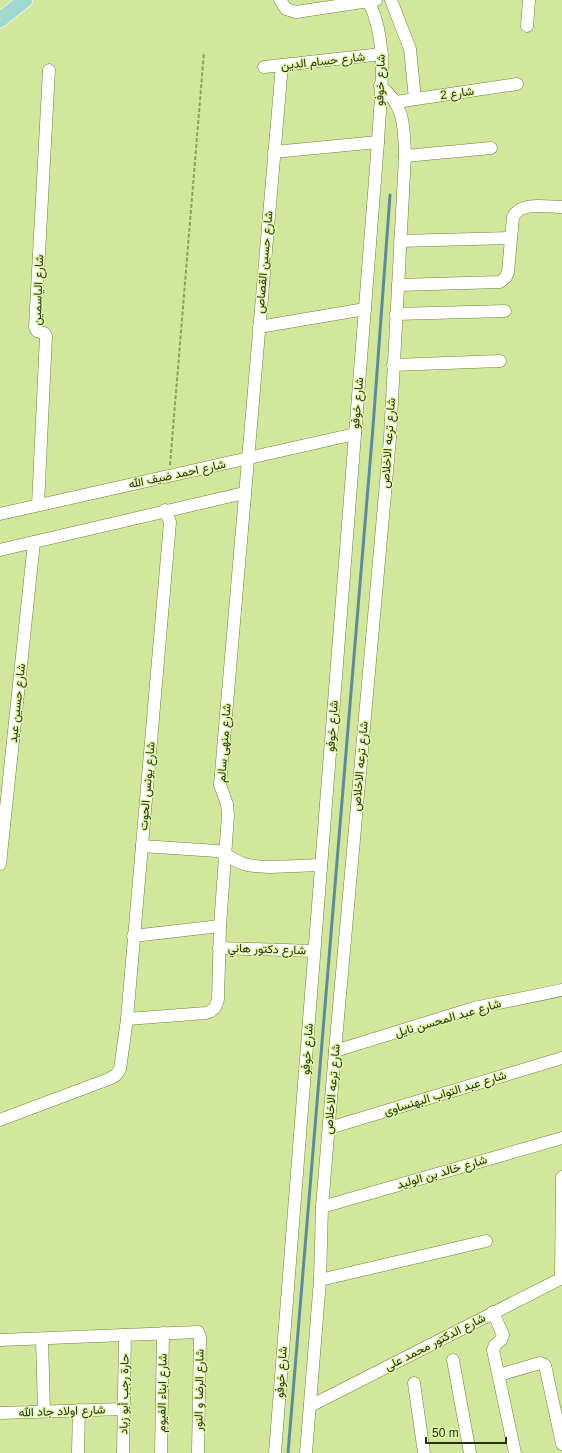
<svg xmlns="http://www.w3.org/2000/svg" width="562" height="1453" viewBox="0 0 562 1453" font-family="Helvetica,Vazirmatn,sans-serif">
<rect width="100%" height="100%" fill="#d1e89c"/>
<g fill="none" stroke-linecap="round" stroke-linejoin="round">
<polyline stroke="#5f8a9e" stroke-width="3" points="288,1453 373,427 390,195"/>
<defs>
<g id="minor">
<polyline points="280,0 286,9 296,12 376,0"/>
<polyline points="391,0 410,49 415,99"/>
<polyline points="527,26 529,0"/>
<polyline points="264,67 382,54"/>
<polyline points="396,102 517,84"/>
<polyline points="274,152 378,142"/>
<polyline points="405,156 491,148"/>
<polyline points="400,241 511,238"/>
<path d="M398,285L500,282L506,277L508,272L513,217C520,201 547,207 562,207"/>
<polyline points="396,314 505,311"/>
<polyline points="259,327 365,309"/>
<polyline points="393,365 500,361"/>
<polyline points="38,505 46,336 44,333 37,331 35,327 49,70"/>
<polyline points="0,514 355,434"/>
<polyline points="0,550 244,493"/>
<path d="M142,846L217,851C227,854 234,861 244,864C262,870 301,865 321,865"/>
<polyline points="0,864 34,542"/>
<polyline points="133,936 220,926"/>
<polyline points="219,948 314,951"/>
<path d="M127,1019L206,1013C214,1011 216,1007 218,999L220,926L228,815L227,804L220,785L282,65"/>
<polyline points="335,1051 474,1008 562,990"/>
<polyline points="0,1120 109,1079 116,1075 120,1069 127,1019 170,522 165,510"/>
<polyline points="329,1128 562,1058"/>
<polyline points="322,1207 562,1138"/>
<polyline points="561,1278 562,1177"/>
<polyline points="320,1280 486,1241"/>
<polyline points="493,1312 503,1335 501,1340 495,1345 493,1350 515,1453"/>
<polyline points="42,1339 44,1411"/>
<polyline points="0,1340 198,1332 200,1337 198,1453"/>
<polyline points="453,1360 470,1453"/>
<polyline points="499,1375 540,1363 545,1365 562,1444"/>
<polyline points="414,1383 424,1453"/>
<polyline points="310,1406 562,1278"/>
<polyline points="0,1413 123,1409"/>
<polyline points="78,1453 79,1410"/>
<polyline points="123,1453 125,1335"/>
<polyline points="161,1453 163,1333"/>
<path d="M275,1453L378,142C380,96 390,43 368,0"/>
<path d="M306,1453L320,1280L322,1207L335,1051L390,438L405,156C404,127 405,105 380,86"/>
</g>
<polyline id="major" points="0,20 25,0"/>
</defs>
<use href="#minor" stroke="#6f833a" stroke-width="13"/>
<use href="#major" stroke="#fff" stroke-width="16"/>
<polyline stroke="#8d9e64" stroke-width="2" stroke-dasharray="4 2" stroke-linecap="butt" points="170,465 204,52"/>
<use href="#minor" stroke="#fff" stroke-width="12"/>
<use href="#major" stroke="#a1d9d0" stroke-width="15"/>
</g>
<g text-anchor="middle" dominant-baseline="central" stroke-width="3" stroke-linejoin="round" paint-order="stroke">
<g font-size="12" fill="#273011" stroke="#def6a9">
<text transform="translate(323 61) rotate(-6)">شارع حسام الدين</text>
<text transform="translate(380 80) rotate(-88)">شارع خوفو</text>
<text transform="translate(457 93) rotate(-8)">شارع 2</text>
<text transform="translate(264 262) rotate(-85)">شارع حسين القصاص</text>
<text transform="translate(38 290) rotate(-88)">شارع الياسمين</text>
<text transform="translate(357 403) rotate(-85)">شارع خوفو</text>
<text transform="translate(388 443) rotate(-86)">شارع ترعه الاخلاص</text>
<text transform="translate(177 474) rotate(-12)">شارع احمد ضيف الله</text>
<text transform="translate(17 703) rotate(-84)">شارع حسين عيد</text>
<text transform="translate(332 726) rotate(-86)">شارع خوفو</text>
<text transform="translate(224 743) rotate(-86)">شارع منهى سالم</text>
<text transform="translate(360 766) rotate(-85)">شارع ترعه الاخلاص</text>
<text transform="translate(147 786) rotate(-85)">شارع يونس الحوت</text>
<text transform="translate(267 949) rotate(2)">شارع دكتور هاني</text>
<text transform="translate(448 1018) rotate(-16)">شارع عبد المحسن نايل</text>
<text transform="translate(307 1049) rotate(-86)">شارع خوفو</text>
<text transform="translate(332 1089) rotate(-85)">شارع ترعه الاخلاص</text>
<text transform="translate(445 1093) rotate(-17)">شارع عبد التواب البهنساوى</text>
<text transform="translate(442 1172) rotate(-16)">شارع خالد بن الوليد</text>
<text transform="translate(435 1342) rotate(-27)">شارع الدكتور محمد على</text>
<text transform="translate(281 1372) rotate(-86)">شارع خوفو</text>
<text transform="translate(199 1390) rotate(-89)">شارع الرضا و النور</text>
<text transform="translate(162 1393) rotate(-89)">شارع ابناء الفيوم</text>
<text transform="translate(124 1394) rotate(-89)">حارة رجب أبو زياد</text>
<text transform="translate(62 1411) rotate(-2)">شارع اولاد جاد الله</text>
</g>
</g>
<path d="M426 1437v6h80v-6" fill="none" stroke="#273011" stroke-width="2"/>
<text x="432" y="1437" font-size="12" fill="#273011" stroke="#def6a9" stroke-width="3" paint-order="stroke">50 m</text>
</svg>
